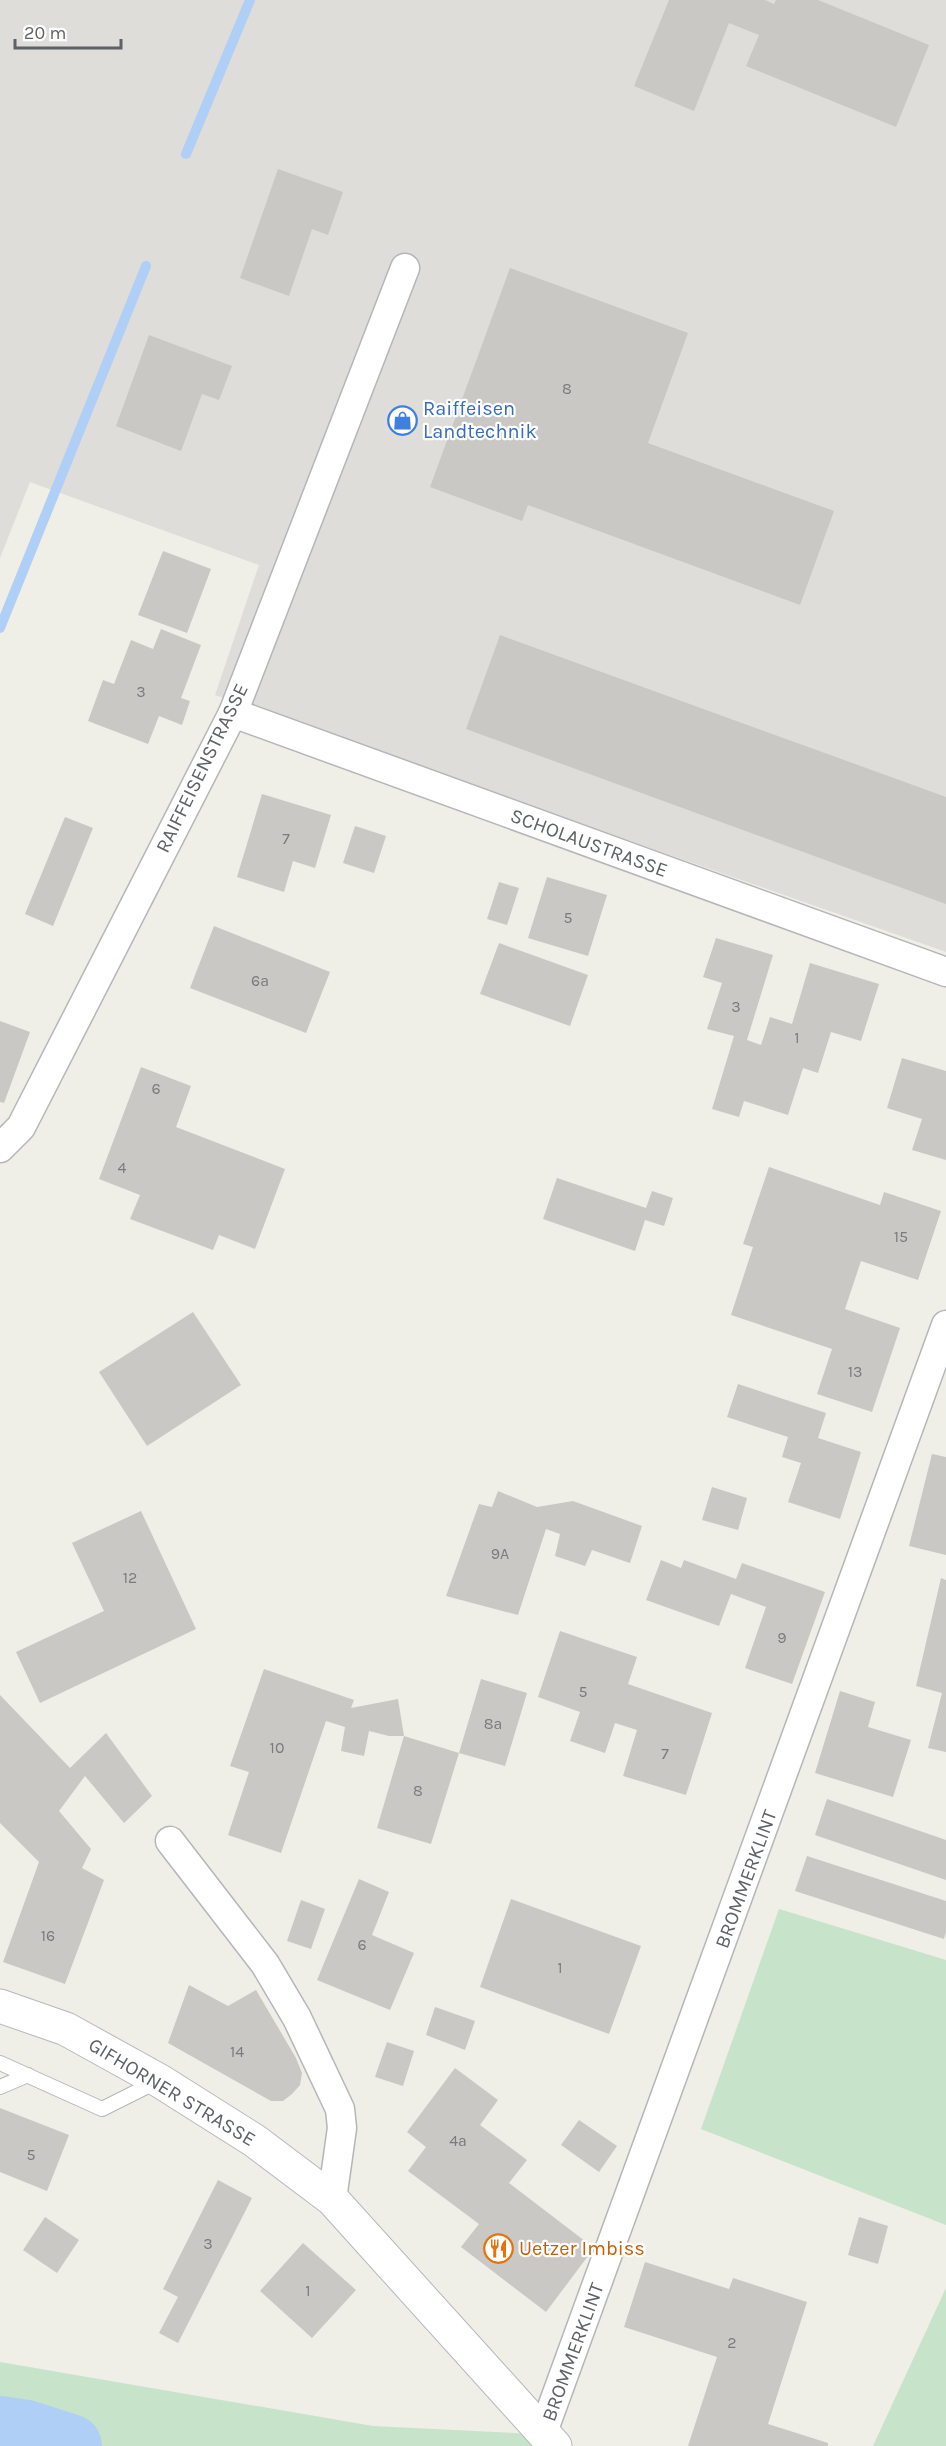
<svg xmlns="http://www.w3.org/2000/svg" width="946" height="2446" viewBox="0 0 946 2446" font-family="Karla,sans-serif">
<rect width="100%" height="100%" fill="#efeee7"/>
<polygon fill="#deddd9" points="0,0 946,0 946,952 215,695 259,565 30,482 0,558"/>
<g fill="#c7e3ca">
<polygon points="779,1909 946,1960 946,2225 701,2129"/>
<polygon points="946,2288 946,2446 873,2446"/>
<polygon points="0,2362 373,2426 536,2434 546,2446 0,2446"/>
</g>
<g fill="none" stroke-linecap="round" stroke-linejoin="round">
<g stroke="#b0cff6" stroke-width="10">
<polyline points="186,154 250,0"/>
<polyline points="0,628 146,266"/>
</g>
<polyline stroke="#b0cff6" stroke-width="64" points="0,2428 26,2432 70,2446"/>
</g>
<g fill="#cac8c4">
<polygon points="669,0 765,0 774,4 776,0 818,0 929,45 896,127 746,66 759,35 729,23 694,111 634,86"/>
<polygon points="278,169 343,192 328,235 312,229 289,296 240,278"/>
<polygon points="510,268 688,333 648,443 834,511 800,605 528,505 522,521 430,487"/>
<polygon points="149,335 232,366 219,400 202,394 181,451 116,426"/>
<polygon points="163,551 211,569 187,633 138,615"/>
<polygon points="161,629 201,645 181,698 190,701 182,725 159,716 148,744 88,721 103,680 114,684 131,640 153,649"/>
<polygon points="500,635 946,797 946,904 466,729"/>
<polygon points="262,794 331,815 315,868 293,861 284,892 237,877"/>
<polygon points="65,817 93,828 53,926 25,914"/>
<polygon points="355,826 386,836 374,873 343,863"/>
<polygon points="547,877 607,895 588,956 528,938"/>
<polygon points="499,882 519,888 507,925 487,919"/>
<polygon points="214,926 330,972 306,1033 190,988"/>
<polygon points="716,938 773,955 747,1040 761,1045 770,1017 792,1024 810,963 879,984 861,1041 831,1032 818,1073 803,1068 788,1115 744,1101 739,1117 712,1109 734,1036 707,1029 722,983 703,977"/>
<polygon points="499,943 588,975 570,1026 480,994"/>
<polygon points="0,1021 30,1032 4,1103 0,1102"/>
<polygon points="902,1058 946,1071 946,1160 912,1150 922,1119 887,1108"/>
<polygon points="141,1067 191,1086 176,1127 285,1169 255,1249 219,1235 213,1250 130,1219 140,1195 99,1179"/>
<polygon points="769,1167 880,1205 884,1192 941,1211 918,1280 861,1261 845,1309 900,1328 872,1412 817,1394 832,1349 731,1315 753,1247 743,1244"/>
<polygon points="557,1178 646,1208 652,1191 673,1198 664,1226 645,1220 635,1251 543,1219"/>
<polygon points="193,1312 241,1385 147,1446 99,1372"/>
<polygon points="738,1384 826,1413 818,1438 861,1452 840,1519 788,1502 801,1463 782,1457 788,1437 727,1417"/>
<polygon points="932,1454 946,1457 946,1555 909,1546"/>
<polygon points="712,1487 747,1498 738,1530 702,1520"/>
<polygon points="498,1491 537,1507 573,1501 642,1526 630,1563 592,1550 585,1566 555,1556 560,1534 546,1529 518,1615 446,1596 479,1504 492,1507"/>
<polygon points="141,1511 196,1629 40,1703 16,1652 104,1611 72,1543"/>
<polygon points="661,1560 681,1568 684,1560 736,1579 742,1563 825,1592 792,1684 745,1668 766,1607 731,1594 719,1626 646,1600"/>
<polygon points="941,1578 946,1580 946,1752 928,1748 942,1693 916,1686"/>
<polygon points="560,1631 637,1657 628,1684 712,1713 686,1795 623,1776 637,1730 615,1723 605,1753 570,1741 580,1712 538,1697"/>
<polygon points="264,1669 354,1700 351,1708 398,1699 404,1736 389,1736 369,1731 364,1756 341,1751 345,1727 326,1721 281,1853 228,1835 249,1772 230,1766"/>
<polygon points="481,1679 527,1693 505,1766 459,1753 431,1844 377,1828 404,1736 459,1753"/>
<polygon points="840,1691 875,1702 868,1727 911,1740 893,1797 815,1773"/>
<polygon points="0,1695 70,1768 106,1733 152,1796 124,1823 85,1776 59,1811 91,1849 82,1868 104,1880 65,1984 3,1962 39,1862 0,1823"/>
<polygon points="827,1799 946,1840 946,1880 815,1835"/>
<polygon points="807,1856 946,1901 946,1932 944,1939 795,1891"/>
<polygon points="359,1879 389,1892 372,1935 414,1953 390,2010 317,1980"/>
<polygon points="511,1899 641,1946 609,2034 480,1987"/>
<polygon points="301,1900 325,1909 311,1949 287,1941"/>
<polygon points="189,1985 228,2006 256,1990 296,2058 302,2073 300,2085 292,2094 283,2101 271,2101 168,2043"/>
<polygon points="435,2007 475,2021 465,2050 426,2035"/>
<polygon points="387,2042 414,2051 403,2086 375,2077"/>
<polygon points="455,2068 498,2100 480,2125 527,2160 509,2183 594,2248 546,2312 461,2247 479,2224 408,2171 426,2147 407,2132"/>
<polygon points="0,2108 69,2135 47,2191 0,2172"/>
<polygon points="579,2120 617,2146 599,2172 561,2145"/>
<polygon points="218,2180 252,2198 178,2343 159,2333 178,2297 163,2289"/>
<polygon points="45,2217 79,2240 57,2273 23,2250"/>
<polygon points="859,2217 888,2226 878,2264 848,2255"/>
<polygon points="303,2243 356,2290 312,2338 260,2291"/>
<polygon points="645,2262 729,2289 733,2278 807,2302 768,2424 828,2443 828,2446 688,2446 717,2357 624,2327"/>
</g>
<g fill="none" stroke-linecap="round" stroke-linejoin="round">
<defs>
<g id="lane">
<polyline points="0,2063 102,2109 156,2082"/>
<polyline points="0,2087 28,2075"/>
</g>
<g id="street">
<polyline points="233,713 946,972"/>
<polyline points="0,1148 21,1127 233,713 405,268"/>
<polyline points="170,1841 265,1964 297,2018 340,2109 342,2128 332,2199"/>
<polyline points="543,2432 946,1325"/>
</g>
<polyline id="secondary" points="0,2006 66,2029 160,2081 255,2141 332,2199 555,2446"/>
</defs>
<use href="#lane" stroke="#b4b6ba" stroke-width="16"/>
<use href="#street" stroke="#b4b6ba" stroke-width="31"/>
<use href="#secondary" stroke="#b5b8bc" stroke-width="35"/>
<use href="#lane" stroke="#fff" stroke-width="14"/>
<use href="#street" stroke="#fff" stroke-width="28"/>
<use href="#secondary" stroke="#fff" stroke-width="33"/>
</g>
<defs>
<symbol id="shop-ring" viewBox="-11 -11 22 22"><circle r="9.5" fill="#fff" stroke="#3f7fe0" stroke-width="1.5"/><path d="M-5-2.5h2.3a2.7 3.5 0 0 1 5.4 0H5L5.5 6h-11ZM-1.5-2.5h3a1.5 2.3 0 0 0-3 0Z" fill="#3f7fe0"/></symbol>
<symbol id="restaurant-ring" viewBox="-11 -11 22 22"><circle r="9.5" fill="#fff" stroke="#e8710a" stroke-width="1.5"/><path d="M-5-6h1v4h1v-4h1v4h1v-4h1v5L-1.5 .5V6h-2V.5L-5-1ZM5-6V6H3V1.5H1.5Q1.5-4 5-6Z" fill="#e8710a"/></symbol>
</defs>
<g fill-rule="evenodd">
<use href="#shop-ring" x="386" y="404" width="33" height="33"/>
<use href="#restaurant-ring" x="482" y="2232" width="33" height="33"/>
</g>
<g text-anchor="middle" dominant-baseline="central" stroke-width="4.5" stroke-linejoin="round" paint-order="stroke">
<g font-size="16" fill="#797b7d">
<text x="567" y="388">8</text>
<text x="141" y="691">3</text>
<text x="286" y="838">7</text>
<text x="568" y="917">5</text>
<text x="260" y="980">6a</text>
<text x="736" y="1006">3</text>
<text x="797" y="1037">1</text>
<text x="156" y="1088">6</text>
<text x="122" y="1167">4</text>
<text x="901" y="1236">15</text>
<text x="855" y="1371">13</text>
<text x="500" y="1553">9A</text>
<text x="130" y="1577">12</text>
<text x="782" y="1637">9</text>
<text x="583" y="1691">5</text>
<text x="493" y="1723">8a</text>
<text x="277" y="1747">10</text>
<text x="665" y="1753">7</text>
<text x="418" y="1790">8</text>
<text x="48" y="1935">16</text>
<text x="362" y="1944">6</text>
<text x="560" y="1967">1</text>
<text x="237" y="2051">14</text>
<text x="458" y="2140">4a</text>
<text x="31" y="2154">5</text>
<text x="208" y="2243">3</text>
<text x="308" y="2290">1</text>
<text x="732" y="2342">2</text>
</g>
<g font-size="20" fill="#366cbe" stroke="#fff" text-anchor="start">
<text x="423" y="408">Raiffeisen<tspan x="423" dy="23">Landtechnik</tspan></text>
</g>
<g font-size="20" fill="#5e6165" stroke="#fff">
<text transform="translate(202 768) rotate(-64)">RAIFFEISENSTRASSE</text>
<text transform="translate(589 843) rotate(20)">SCHOLAUSTRASSE</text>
<text transform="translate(746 1879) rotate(-70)">BROMMERKLINT</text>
<text transform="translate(172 2092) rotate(31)">GIFHORNER STRASSE</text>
<text transform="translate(573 2352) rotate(-70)">BROMMERKLINT</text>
</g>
<g font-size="20" fill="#c56008" stroke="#fff" text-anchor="start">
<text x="519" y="2248">Uetzer Imbiss</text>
</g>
</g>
<path d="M15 39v9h106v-9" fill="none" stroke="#5e6165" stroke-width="3"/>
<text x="24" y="39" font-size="18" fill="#5e6165" stroke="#ffffff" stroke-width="4.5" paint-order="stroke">20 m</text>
</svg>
